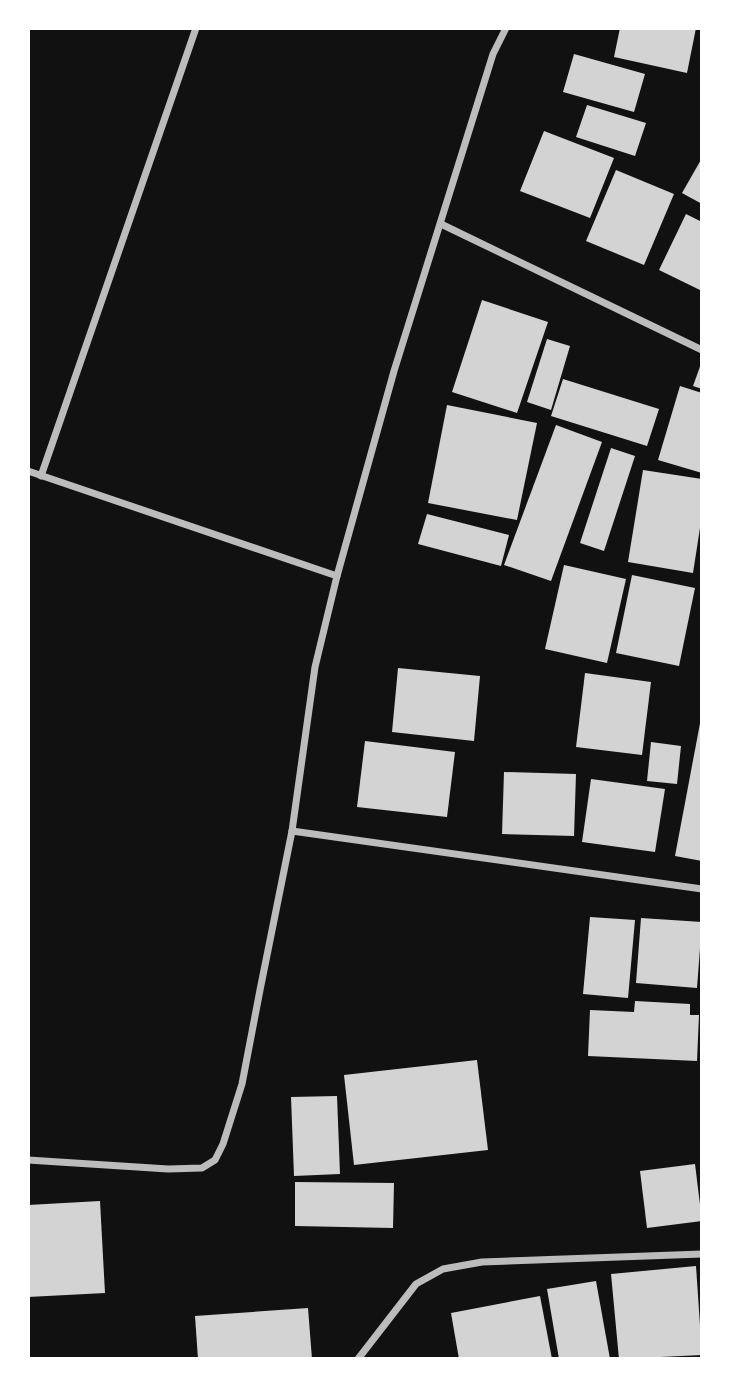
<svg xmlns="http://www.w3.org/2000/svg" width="730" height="1387" viewBox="0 0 730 1387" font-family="'Roboto Condensed',sans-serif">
<rect width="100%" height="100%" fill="#111"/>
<g fill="#d3d3d3">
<polygon points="620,28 696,28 687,73 614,57"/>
<polygon points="574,54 645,74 634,112 563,92"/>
<polygon points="587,105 646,123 635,156 576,137"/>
<polygon points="544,131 614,158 590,218 520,191"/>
<polygon points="702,158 702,204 682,193"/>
<polygon points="616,170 674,194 644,265 586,241"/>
<polygon points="686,214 702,222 702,291 659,270"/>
<polygon points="482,300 548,322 517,413 452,392"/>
<polygon points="547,339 570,346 551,410 527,402"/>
<polygon points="702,361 702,389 693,386"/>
<polygon points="563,379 659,409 647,446 551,416"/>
<polygon points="680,386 702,393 702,473 658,460"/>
<polygon points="447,405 537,423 517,520 428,503"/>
<polygon points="556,425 602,442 551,581 504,565"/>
<polygon points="611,448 635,456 604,551 580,543"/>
<polygon points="643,470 702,479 702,515 693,573 628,562"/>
<polygon points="427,514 509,535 501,566 418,544"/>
<polygon points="564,565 626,579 607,663 545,649"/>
<polygon points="632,575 695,588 679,666 616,653"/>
<polygon points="398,668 480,676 474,741 392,732"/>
<polygon points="585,673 651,682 642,755 576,747"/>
<polygon points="701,718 702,718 702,861 675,856"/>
<polygon points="365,741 455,752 447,817 357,807"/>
<polygon points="651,742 681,746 677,784 647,781"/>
<polygon points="504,772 576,774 574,836 502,834"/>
<polygon points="591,779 665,789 655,852 582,842"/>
<polygon points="590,917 635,920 628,998 583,994"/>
<polygon points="641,918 702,922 697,988 636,983"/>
<polygon points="635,1001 690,1004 690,1015 699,1015 697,1061 588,1056 590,1010 634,1012"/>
<polygon points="477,1060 488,1150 354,1165 344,1075"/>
<polygon points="337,1096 340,1174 294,1176 291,1097"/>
<polygon points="695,1164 702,1221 647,1228 640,1171"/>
<polygon points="295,1182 394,1183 393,1228 295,1226"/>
<polygon points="100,1201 105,1293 28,1297 28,1205"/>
<polygon points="696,1266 702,1355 619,1359 611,1274"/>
<polygon points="596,1281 610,1359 559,1359 547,1289"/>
<polygon points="540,1296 552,1359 459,1359 451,1313"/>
<polygon points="308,1308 312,1359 198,1359 195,1316"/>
</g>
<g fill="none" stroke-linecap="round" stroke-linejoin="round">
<g stroke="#bcbcbc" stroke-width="7">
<polyline points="441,224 702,350"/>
<polyline points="28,471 337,576"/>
<polyline points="41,476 196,28"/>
<polyline points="292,831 702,889"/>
<polyline points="28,1160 168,1169 202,1168 215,1160 223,1144 242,1084 260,990 292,831 315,667 337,576 394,371 493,54 506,28"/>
<polyline points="358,1359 416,1284 443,1269 482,1262 702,1254"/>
</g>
</g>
<rect width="730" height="1387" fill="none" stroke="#ffffff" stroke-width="60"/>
</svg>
